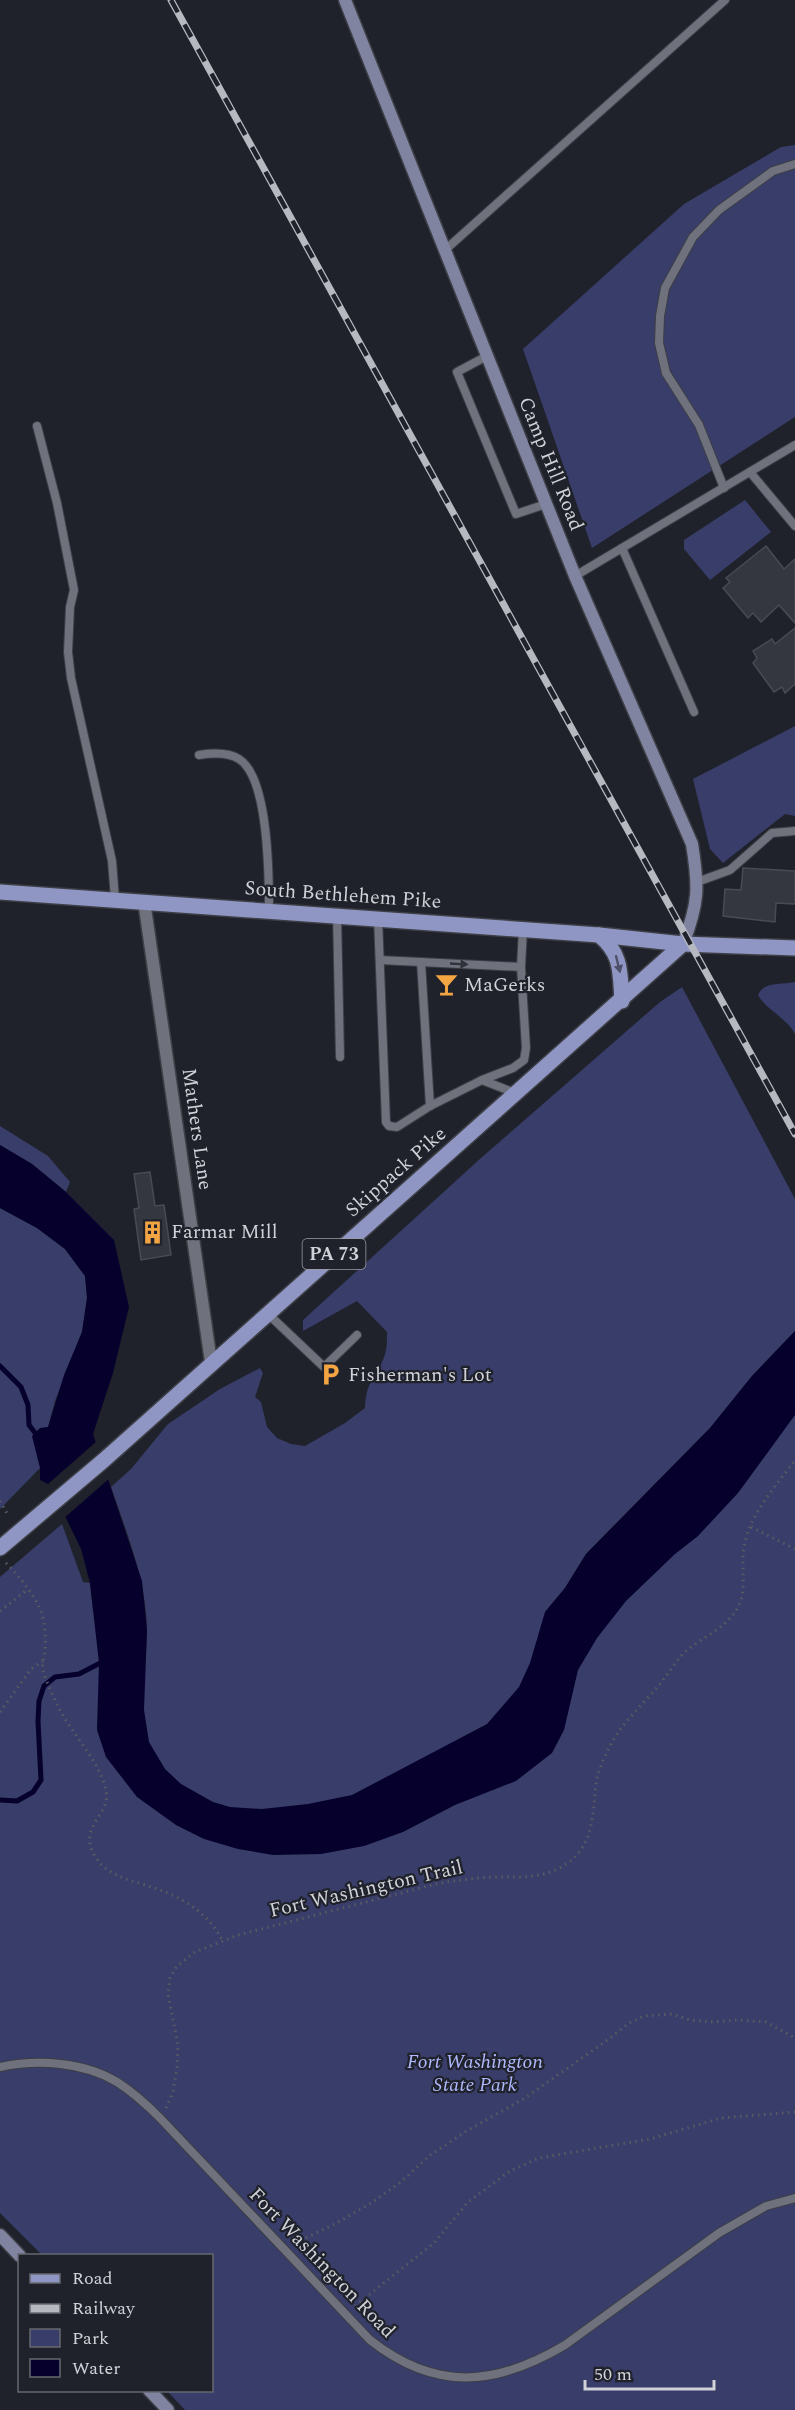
<svg xmlns="http://www.w3.org/2000/svg" width="795" height="2410" viewBox="0 0 795 2410" font-family="Spectral,serif">
<rect width="100%" height="100%" fill="#20222b"/>
<g fill="#393d69">
<polygon points="795,145 795,417 592,548 523,349 684,204 781,147"/>
<polygon points="745,500 771,532 710,580 684,549 684,540"/>
<polygon points="795,726 795,816 785,814 723,863 710,849 693,779"/>
<path d="M795,982V1034C786,1017 767,1011 758,995C764,981 782,985 795,982Z"/>
<path d="M682,987L795,1199V1331L752,1376L710,1428L586,1554L565,1588L545,1612L795,1350V2410H185L167,2391L212,2390V2256L42,2255L0,2213V1577L62,1524L83,1582L90,1583L93,1610L145,1721C140,1690 147,1660 147,1629C146,1579 127,1534 111,1487L131,1469L168,1424L220,1389L260,1368L263,1373L255,1397L261,1402L267,1427L277,1438L291,1444L305,1446L345,1423L365,1408C366,1383 373,1381 383,1360C387,1351 387,1342 387,1332L357,1301L303,1331V1320L481,1158L660,1002Z"/>
<polygon points="0,1126 48,1156 70,1182 66,1192 32,1164 0,1145"/>
<polygon points="0,1208 37,1228 65,1249 85,1276 87,1298 82,1332 55,1401 48,1427 40,1468 0,1509"/>
</g>
<polygon fill="#06002c" points="0,1145 32,1164 66,1192 114,1240 129,1307 113,1373 93,1434 142,1581 147,1630 144,1710 149,1742 165,1769 181,1784 213,1802 230,1807 262,1809 308,1804 352,1795 487,1724 519,1687 530,1663 545,1612 565,1588 586,1554 710,1428 752,1376 795,1331 795,1415 738,1493 698,1536 675,1554 626,1601 597,1638 578,1670 564,1730 552,1753 516,1781 455,1805 403,1832 364,1846 321,1854 273,1855 238,1849 204,1839 176,1825 137,1797 106,1757 97,1730 99,1663 90,1583 81,1549 50,1485 40,1480 40,1468 32,1436 40,1428 48,1427 64,1375 82,1332 87,1298 85,1276 65,1249 37,1228 0,1208"/>
<polygon fill="#20222b" points="96,1442 111,1477 63,1519 48,1484"/>
<g fill="none" stroke-linecap="round" stroke-linejoin="round">
<g stroke="#06002c" stroke-width="5">
<polyline points="0,1366 21,1387 28,1405 29,1425 39,1438"/>
<polyline points="0,1800 17,1801 33,1792 41,1780 38,1721 39,1701 44,1686 55,1677 79,1674 106,1660"/>
</g>
</g>
<g fill="#353740" stroke="#484a54" stroke-width="1.5">
<polygon points="766,546 784,569 795,559 795,623 779,605 761,622 753,613 748,618 723,588 730,582 726,578"/>
<polygon points="795,628 795,684 785,693 782,687 774,692 753,663 757,658 753,651 772,639 775,644"/>
<polygon points="743,868 795,871 795,904 776,903 775,922 723,916 725,889 741,890"/>
<polygon points="150,1172 155,1206 164,1205 171,1255 141,1260 134,1209 139,1208 134,1174"/>
</g>
<g fill="none" stroke-linecap="round" stroke-linejoin="round">
<defs>
<g id="lane">
<polyline points="445,250 725,0"/>
<polyline points="487,356 457,372 516,514 546,504"/>
<polyline points="37,426 57,503 74,590 70,607 68,652 71,678 112,861 115,899"/>
<polyline points="750,472 795,526"/>
<polyline points="724,488 699,425 666,373 659,343 660,316 665,288 693,237 719,210 773,171 795,164"/>
<polyline points="622,548 694,712"/>
<polyline points="575,576 795,445"/>
<path d="M199,755C212,753 228,752 239,759C269,778 269,878 269,910"/>
<polyline points="697,882 730,870 772,833 795,831"/>
<polyline points="337,915 340,1057"/>
<polyline points="378,918 386,1122 389,1126 397,1127 430,1106 482,1080 515,1093"/>
<polyline points="380,960 521,967 526,1048 524,1060 513,1068 482,1080"/>
<polyline points="421,962 430,1106"/>
<polyline points="521,967 523,929"/>
<polyline points="267,1313 324,1367 357,1335"/>
<path d="M0,2067C38,2059 84,2062 117,2082C133,2092 147,2105 160,2118L370,2340C436,2392 496,2386 565,2345L719,2233L766,2206L795,2198"/>
</g>
<polyline id="street" points="144,901 211,1362"/>
<g id="secondary">
<path d="M345,0L575,576L692,844C699,887 699,903 683,944"/>
<polyline points="0,2235 20,2256"/>
<polyline points="149,2390 168,2410"/>
</g>
<g id="primary">
<polyline points="0,892 599,935 683,944 795,948"/>
<path d="M599,935C622,954 620,972 622,1001"/>
<polyline points="0,1548 104,1460 683,944"/>
</g>
</defs>
<use href="#lane" stroke="#3d3f46" stroke-width="10"/>
<use href="#street" stroke="#3d3f46" stroke-width="15"/>
<use href="#secondary" stroke="#3d3f46" stroke-width="15"/>
<use href="#primary" stroke="#3d3f46" stroke-width="18"/>
<g stroke="#595b63" stroke-width="3" stroke-dasharray="1.5 4.5" stroke-linecap="butt">
<polyline points="0,1501 8,1515"/>
<polyline points="751,1527 795,1549"/>
<path d="M6,1563C20,1577 33,1593 41,1611C45,1623 46,1639 45,1652C44,1658 42,1664 43,1670C46,1681 52,1694 57,1704C70,1733 100,1760 106,1791C111,1813 81,1826 92,1850C104,1879 135,1880 160,1890C187,1900 209,1915 222,1940"/>
<polyline points="0,1611 28,1589"/>
<polyline points="0,1712 31,1669 43,1661"/>
<path d="M166,2108L173,2092L177,2067L178,2045L168,1994L170,1978L177,1966L195,1952L238,1935L436,1884C456,1880 475,1878 495,1877C521,1877 547,1879 569,1862C596,1842 592,1808 597,1778C600,1767 605,1755 611,1744C623,1722 643,1704 660,1684C668,1674 675,1662 685,1652C702,1637 725,1629 737,1609C749,1588 739,1564 745,1542C752,1511 777,1485 795,1460"/>
<polyline points="295,2243 335,2224 371,2203 401,2182 429,2156 465,2132 525,2098 602,2044 629,2023 644,2016 672,2014 690,2020 713,2022 738,2020 766,2022 795,2038"/>
<polyline points="355,2306 434,2243 468,2202 510,2171 539,2158 650,2139 721,2118 795,2112"/>
</g>
<use href="#lane" stroke="#6f717c" stroke-width="8"/>
<use href="#street" stroke="#6f717c" stroke-width="12"/>
<use href="#secondary" stroke="#8084a0" stroke-width="12"/>
<use href="#primary" stroke="#9096c3" stroke-width="15"/>
<defs>
<polyline id="rail" points="171,0 795,1134"/>
</defs>
<use href="#rail" stroke="#b7b9c0" stroke-width="7"/>
<use href="#rail" stroke="#20222b" stroke-width="4.5" stroke-dasharray="14" stroke-linecap="butt"/>
</g>
<defs><path id="oneway-solid" d="M-6-.8H1V-3.2L6.5 0L1 3.2V.8H-6Z" transform="scale(1.5)"/></defs>
<use fill="#30323b" href="#oneway-solid" transform="translate(459 964) rotate(3)"/>
<use fill="#4d5068" href="#oneway-solid" transform="translate(618 964) rotate(76)"/>
<defs>
<symbol id="bar-bare" viewBox="-9 -9 18 18"><path d="M-6-5H6L.8 .8V4.5H3.5V6h-7V4.5H-.8V.8Z" fill="#f3a443" stroke="#20222b" stroke-width="2.5" paint-order="stroke"/></symbol>
<symbol id="building-bare" viewBox="-9 -9 18 18"><path d="M-4-6H4V6H1V3H-1V6H-4ZM-2.5-4.3h1.7v1.8h-1.7ZM.8-4.3h1.7v1.8H.8ZM-2.5-1h1.7V.8h-1.7ZM.8-1h1.7V.8H.8Z" fill="#f3a443" stroke="#20222b" stroke-width="2.5" paint-order="stroke"/></symbol>
<symbol id="parking-bare" viewBox="-9 -9 18 18"><path d="M-3.5-5.5H1a3.5 3.5 0 0 1 0 7H-1V5.5H-3.5ZM-1-3.4V-.6H.8a1.4 1.4 0 0 0 0-2.8Z" fill="#f3a443" stroke="#20222b" stroke-width="2.5" paint-order="stroke"/></symbol>
</defs>
<g fill-rule="evenodd">
<use href="#bar-bare" x="430" y="968" width="33" height="33"/>
<use href="#building-bare" x="136" y="1216" width="33" height="33"/>
<use href="#parking-bare" x="314" y="1358" width="33" height="33"/>
</g>
<g text-anchor="middle" dominant-baseline="central" stroke-width="4.5" stroke-linejoin="round" paint-order="stroke">
<rect fill="#20222b" stroke="#9b9da4" stroke-width="1.5" x="302.5" y="1239" width="63" height="30" rx="4.5"/>
<g font-size="18" font-weight="bold" fill="#d0d2d8">
<text x="334" y="1254">PA 73</text>
</g>
<g font-size="20" fill="#d0d2d8" stroke="#20222b">
<text transform="translate(551 464) rotate(68)">Camp Hill Road</text>
<text transform="translate(343 895) rotate(4)">South Bethlehem Pike</text>
<text transform="translate(197 1129) rotate(82)">Mathers Lane</text>
<text transform="translate(396 1172) rotate(-41)">Skippack Pike</text>
<text transform="translate(366 1889) rotate(-13)">Fort Washington Trail</text>
<text transform="translate(322 2263) rotate(46)">Fort Washington Road</text>
</g>
<g font-size="20" fill="#d0d2d8" stroke="#20222b" text-anchor="start">
<text x="464" y="985">MaGerks</text>
<text x="171" y="1232">Farmar Mill</text>
<text x="348" y="1375">Fisherman's Lot</text>
</g>
<g font-size="20" font-style="italic" fill="#afb8fd" stroke="#20222b">
<text x="475" y="2062">Fort Washington<tspan x="475" dy="23">State Park</tspan></text>
</g>
</g>
<rect x="18" y="2254" width="195" height="138" fill="#20222b" stroke="#666870" stroke-width="1.5"/>
<rect x="30" y="2274" width="30" height="9" fill="#9096c3" stroke="#666870" stroke-width="1.5"/>
<text x="72" y="2284" font-size="18" fill="#d0d2d8">Road</text>
<rect x="30" y="2304" width="30" height="9" fill="#b7b9c0" stroke="#666870" stroke-width="1.5"/>
<text x="72" y="2314" font-size="18" fill="#d0d2d8">Railway</text>
<rect x="30" y="2329" width="30" height="18" fill="#393d69" stroke="#666870" stroke-width="1.5"/>
<text x="72" y="2344" font-size="18" fill="#d0d2d8">Park</text>
<rect x="30" y="2359" width="30" height="18" fill="#06002c" stroke="#666870" stroke-width="1.5"/>
<text x="72" y="2374" font-size="18" fill="#d0d2d8">Water</text>
<path d="M585 2380v9h129v-9" fill="none" stroke="#d0d2d8" stroke-width="3"/>
<text x="594" y="2380" font-size="18" fill="#d0d2d8" stroke="#20222b" stroke-width="4.5" paint-order="stroke">50 m</text>
</svg>
